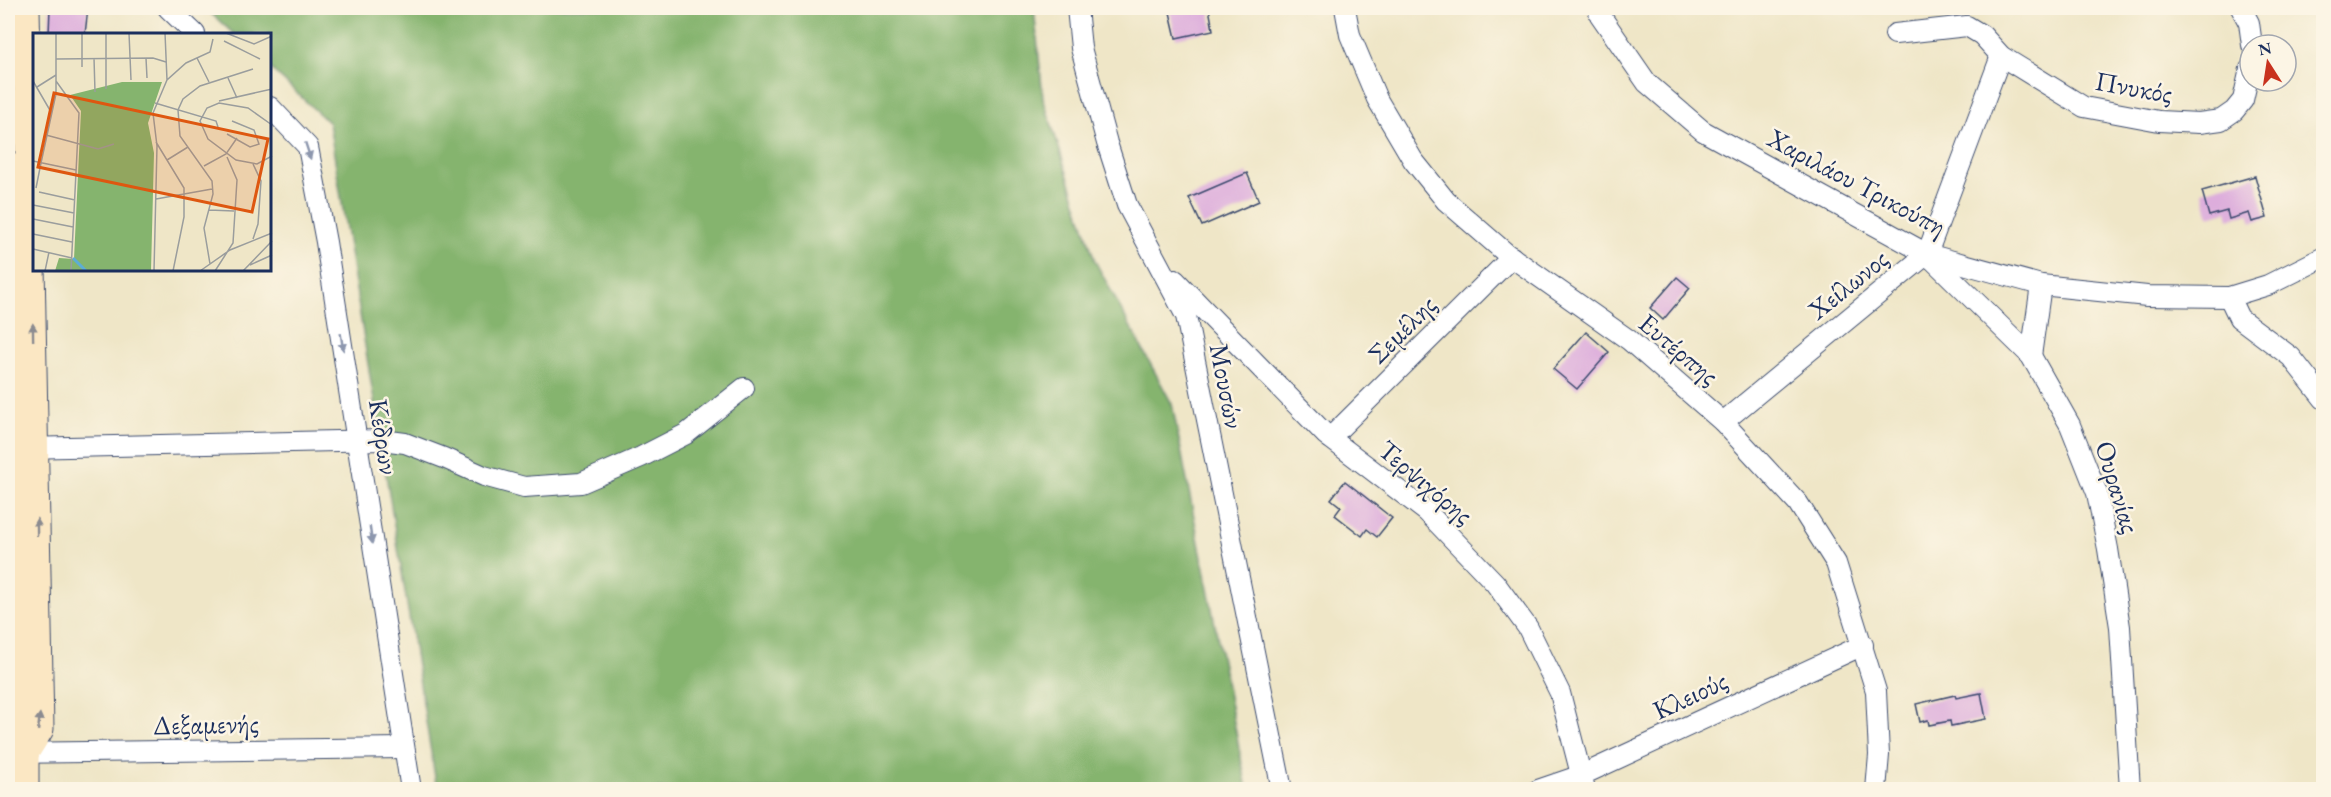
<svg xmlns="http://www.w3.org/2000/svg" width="2331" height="797" viewBox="0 0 2331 797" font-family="'EB Garamond',serif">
<rect width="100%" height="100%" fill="#fcf5e5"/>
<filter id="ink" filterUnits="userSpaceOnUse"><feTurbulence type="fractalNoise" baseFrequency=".0167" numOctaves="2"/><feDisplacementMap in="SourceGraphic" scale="12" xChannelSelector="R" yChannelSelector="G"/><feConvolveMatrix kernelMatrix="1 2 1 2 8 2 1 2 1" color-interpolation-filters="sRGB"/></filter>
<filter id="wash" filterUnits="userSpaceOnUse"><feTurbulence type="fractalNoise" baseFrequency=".008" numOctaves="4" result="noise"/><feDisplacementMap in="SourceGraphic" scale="24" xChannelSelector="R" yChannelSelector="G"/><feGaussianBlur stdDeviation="1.35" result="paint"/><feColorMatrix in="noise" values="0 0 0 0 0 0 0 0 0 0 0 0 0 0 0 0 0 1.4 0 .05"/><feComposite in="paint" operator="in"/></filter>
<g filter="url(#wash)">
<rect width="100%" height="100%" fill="#efe6c7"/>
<polygon fill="#85b46e" stroke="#507266" stroke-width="1.5" points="205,8 1034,8 1043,98 1095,261 1172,404 1247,789 437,789 329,123 270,68 270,34 234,34"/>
<g id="blocks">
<g fill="#ddaddc">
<polygon points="50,8 88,8 85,34 49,34"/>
<polygon points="1169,8 1209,8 1213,30 1176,38"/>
<polygon points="1247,173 1259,201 1202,226 1189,198"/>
<polygon points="2255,176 2267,218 2252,222 2249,213 2229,219 2227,211 2209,216 2202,191"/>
<polygon points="1677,277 1690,288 1663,320 1650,308"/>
<polygon points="1586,332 1609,352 1577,389 1553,369"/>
<polygon points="1345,481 1392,518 1377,537 1367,529 1362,536 1335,515 1341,507 1331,499"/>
<polygon points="1981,693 1986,719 1951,726 1950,721 1929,725 1928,720 1920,722 1916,704 1955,695 1956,698"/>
</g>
</g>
</g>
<g filter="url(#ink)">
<use href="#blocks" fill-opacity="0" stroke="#3b4a6e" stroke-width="1.5"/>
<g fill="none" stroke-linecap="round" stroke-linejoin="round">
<defs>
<g id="street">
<polyline points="168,8 195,34"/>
<polyline points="1077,8 1081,48 1107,143 1127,205 1186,316 1282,790"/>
<polyline points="1345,8 1350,35 1377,99 1413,160 1446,201 1507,254 1629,340 1723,422 1798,503 1836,563 1876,691 1879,755 1876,790"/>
<polyline points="1598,8 1600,15 1647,83 1703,131 1927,254 2041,285 2147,296 2229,297 2268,285 2324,257"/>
<polyline points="2241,8 2249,23 2252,45"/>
<polyline points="1895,34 1967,26 1982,35 2001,56 2084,107 2159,121 2199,123 2221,120 2234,111 2243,100 2250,69"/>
<polyline points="270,107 308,147 326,242 411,790"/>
<polyline points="1929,256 2031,356 2070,425 2097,493 2108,549 2120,627 2130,790"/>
<polyline points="1175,280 1326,435 1427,512 1495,583 1528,628 1560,693 1585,790"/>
<polyline points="2229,297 2239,318 2291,357 2324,399"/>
<polyline points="2031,356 2041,285"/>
<polyline points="1723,422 1927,254 2001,56"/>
<polyline points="1330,438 1512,257"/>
<polyline points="23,448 382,440 405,443 444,458 484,476 524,487 581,483 641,457 686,434 744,388"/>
<polyline points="8,753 404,748"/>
<polyline points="1538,790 1582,775 1863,645"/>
</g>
<g id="secondary">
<polyline points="8,165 13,728 25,753 40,729 26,8"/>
<polyline points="25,753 25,790"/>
</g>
</defs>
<use href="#street" stroke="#3b4a6e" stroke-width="22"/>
<use href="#secondary" stroke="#3b4a6e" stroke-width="29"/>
<use href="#street" stroke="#fff" stroke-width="20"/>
<use href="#secondary" stroke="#fbe7c3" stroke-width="27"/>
</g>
<defs><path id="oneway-solid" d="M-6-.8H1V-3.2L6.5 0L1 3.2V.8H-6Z" transform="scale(1.5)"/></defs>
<g fill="#8d97ae">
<use href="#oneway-solid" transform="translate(308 151) rotate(72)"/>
<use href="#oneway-solid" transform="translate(342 342) rotate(81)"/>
<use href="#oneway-solid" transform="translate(371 535) rotate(82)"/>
</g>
<g fill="#8b8b90">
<use href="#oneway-solid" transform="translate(33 332) rotate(-91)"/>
<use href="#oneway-solid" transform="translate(37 527) rotate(-91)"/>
<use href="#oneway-solid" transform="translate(39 722) rotate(-84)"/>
</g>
</g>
<g text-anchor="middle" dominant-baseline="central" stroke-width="5" stroke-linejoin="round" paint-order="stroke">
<g font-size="27" fill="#1b2f5e" stroke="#fcf5e5">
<text transform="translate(2134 87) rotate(10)">Πνυκός</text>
<text transform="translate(1857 182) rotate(28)">Χαριλάου Τρικούπη</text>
<text transform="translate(1848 284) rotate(-39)">Χείλωνος</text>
<text transform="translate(1402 329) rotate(-45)">Σεμέλης</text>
<text transform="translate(1679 349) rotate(40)">Ευτέρπης</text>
<text transform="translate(1227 386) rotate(79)">Μουσών</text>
<text transform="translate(384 437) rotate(81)">Κέδρων</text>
<text transform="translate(1426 482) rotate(40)">Τερψιχόρης</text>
<text transform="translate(2118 487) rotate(73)">Ουρανίας</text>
<text transform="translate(1690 695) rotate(-25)">Κλειούς</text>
<text transform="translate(206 724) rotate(-1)">Δεξαμενής</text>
</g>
</g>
<g transform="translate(33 33)">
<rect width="238" height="238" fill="#efe6c7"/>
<path d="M89,49H129L115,90L121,120L118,238H22L26,225L41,226L48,78L37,62Z" fill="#85b46e"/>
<path fill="none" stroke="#5cadd7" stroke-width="3" d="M40,225L53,238"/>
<path fill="none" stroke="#9a9d9d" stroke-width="1.5" d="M23,0V61L8,130L23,58M49,0V34M96,0L98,47M132,0L134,47M193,0L221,11L239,3M191,8L227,26M61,25L62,59M113,25L114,45M164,25L176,49M23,26L120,25L133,29M195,45L204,65M0,48L18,79M23,48L46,80L38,238M4,54L23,42M73,56V0M186,68L239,56M122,70L183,88L185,94M239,92L215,75L186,70L174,75L167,88L175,106L203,127L224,131L239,123M194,101L217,114L226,111L221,97L199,88M13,102L65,116L81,111M123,109L151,155V184L140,238M134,127L155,114M0,128L43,137M171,133L193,121L204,105M3,155L8,130M6,159L42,167M123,166L179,156M0,172L41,180M176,177L201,178M0,186L40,194M0,201L39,209M220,206L225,191L228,148L220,131M0,216L39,225M177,231L171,195L180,161L179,148L147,103L145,77L150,66L167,53L220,36M217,232L239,222M12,238L16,219M121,238L124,113L120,80L134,47L153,30L177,19L180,6M167,238L197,217L239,200M182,238L200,210L204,147L194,124M210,238L239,208"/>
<path fill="#de5710" fill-opacity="0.15" stroke="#de5710" stroke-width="3" d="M21,60L235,106L219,179L5,134Z"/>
<rect width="238" height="238" fill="none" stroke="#1b2f5e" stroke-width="3"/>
</g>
<rect width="2331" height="797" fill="none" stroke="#fcf5e5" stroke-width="30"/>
<g transform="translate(2268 63) rotate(348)"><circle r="28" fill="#fcf5e5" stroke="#a2a6af" stroke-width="1.5"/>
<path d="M0-4.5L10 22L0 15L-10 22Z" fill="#c8321e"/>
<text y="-9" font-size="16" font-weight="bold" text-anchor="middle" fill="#1b2f5e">N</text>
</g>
</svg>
